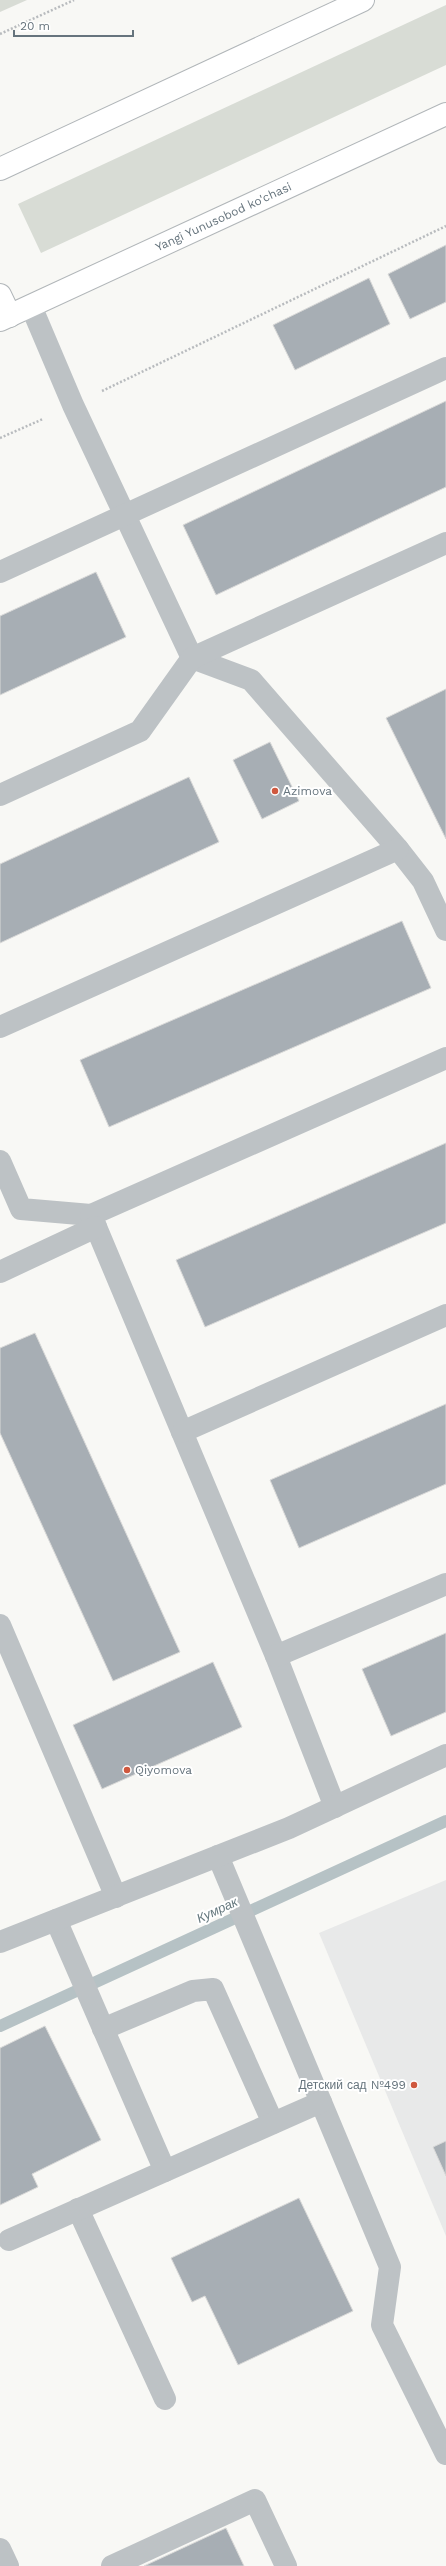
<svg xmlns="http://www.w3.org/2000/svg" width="446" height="2566" viewBox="0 0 446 2566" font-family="'Work Sans',sans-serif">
<rect width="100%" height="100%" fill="#f8f8f5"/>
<polygon fill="#e8e9e9" points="446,1880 446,2236 319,1933"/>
<g fill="#d8dcd5">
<polygon points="0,0 27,0 0,12"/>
<polygon points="446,5 446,65 41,253 18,204"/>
</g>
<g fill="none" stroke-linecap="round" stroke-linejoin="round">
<polyline stroke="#b6c2c5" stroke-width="12" points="0,2026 446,1821"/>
</g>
<g fill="#a7aeb4" stroke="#d9d9d8">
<polygon points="446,245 446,302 410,319 388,274"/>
<polygon points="369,278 390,324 295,370 273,325"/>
<polygon points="446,401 446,487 216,595 183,525"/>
<polygon points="96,572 126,637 0,695 0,616"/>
<polygon points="446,689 446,839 386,718"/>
<polygon points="270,742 299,801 262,819 233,760"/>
<polygon points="189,777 219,842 0,943 0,864"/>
<polygon points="402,921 431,988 109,1127 80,1060"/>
<polygon points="446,1143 446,1223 205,1327 176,1260"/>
<polygon points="35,1333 180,1652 113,1681 0,1433 0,1348"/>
<polygon points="446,1404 446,1484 299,1548 270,1480"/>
<polygon points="446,1633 446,1712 391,1736 362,1669"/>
<polygon points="213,1662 242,1727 102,1789 73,1725"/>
<polygon points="45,2026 101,2140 32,2174 38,2187 0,2205 0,2048"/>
<polygon points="446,2141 446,2176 433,2147"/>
<polygon points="299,2198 353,2311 238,2365 205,2296 192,2302 171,2258"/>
<polygon points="226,2528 244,2566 144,2566"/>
</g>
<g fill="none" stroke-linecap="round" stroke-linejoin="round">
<defs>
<g id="major">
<polyline points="0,169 363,0"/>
<polyline points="0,295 10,316"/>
<path id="s1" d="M0,320L446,114"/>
</g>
</defs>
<use href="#major" stroke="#b1b6b9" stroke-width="24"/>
<g stroke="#b8bbbe" stroke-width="2.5" stroke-dasharray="2 2" stroke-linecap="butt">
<polyline points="0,34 74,0"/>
<polyline points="102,391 446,226"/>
<polyline points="0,438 43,419"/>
</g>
<g stroke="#bdc2c5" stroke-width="22">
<polyline points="31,306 73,405 192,658 251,680 398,849 423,881 446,930"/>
<polyline points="0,572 446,368"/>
<polyline points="0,795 140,731 192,658 446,543"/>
<polyline points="0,1027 398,849"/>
<polyline points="0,1161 21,1209 91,1215 276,1656 335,1807"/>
<polyline points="91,1215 446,1058"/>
<polyline points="0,1272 96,1227"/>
<polyline points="182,1432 446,1315"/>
<polyline points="0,1625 116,1897"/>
<polyline points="276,1656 446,1584"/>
<polyline points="218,1856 390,2267 382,2325 446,2454"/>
<polyline points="56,1920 165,2171"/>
<polyline points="0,1942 289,1828 446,1755"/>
<polyline points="103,2029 193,1991 213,1989 273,2123"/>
<polyline points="78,2209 165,2399"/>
<polyline points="9,2240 321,2102"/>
<polyline points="0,2549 8,2566"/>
<polyline points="112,2566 255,2500 286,2566"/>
</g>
<use href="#major" stroke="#fff" stroke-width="22"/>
</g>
<g fill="#cf583e" stroke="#fff" stroke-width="1.5">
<circle cx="275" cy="791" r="4"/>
<circle cx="127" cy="1770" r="4"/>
<circle cx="414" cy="2085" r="4"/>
</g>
<g text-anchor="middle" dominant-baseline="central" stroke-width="4" stroke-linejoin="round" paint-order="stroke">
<g font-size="12" fill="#66747d" stroke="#fff">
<text stroke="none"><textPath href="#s1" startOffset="246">Yangi Yunusobod ko'chasi</textPath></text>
</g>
<g font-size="12" fill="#66747d" stroke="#fff" text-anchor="start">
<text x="283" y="791">Azimova</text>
<text x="135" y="1770">Qiyomova</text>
<text x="406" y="2085" text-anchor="end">Детский сад №499</text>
</g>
<g font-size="13" font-style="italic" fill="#66797f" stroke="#fff">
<text transform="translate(217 1910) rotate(-25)">Кумрак</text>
</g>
</g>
<path d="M14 30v6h119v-6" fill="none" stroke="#66747d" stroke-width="2"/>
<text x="20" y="30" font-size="12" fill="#66747d" stroke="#ffffff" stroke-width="3" paint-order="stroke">20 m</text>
</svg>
